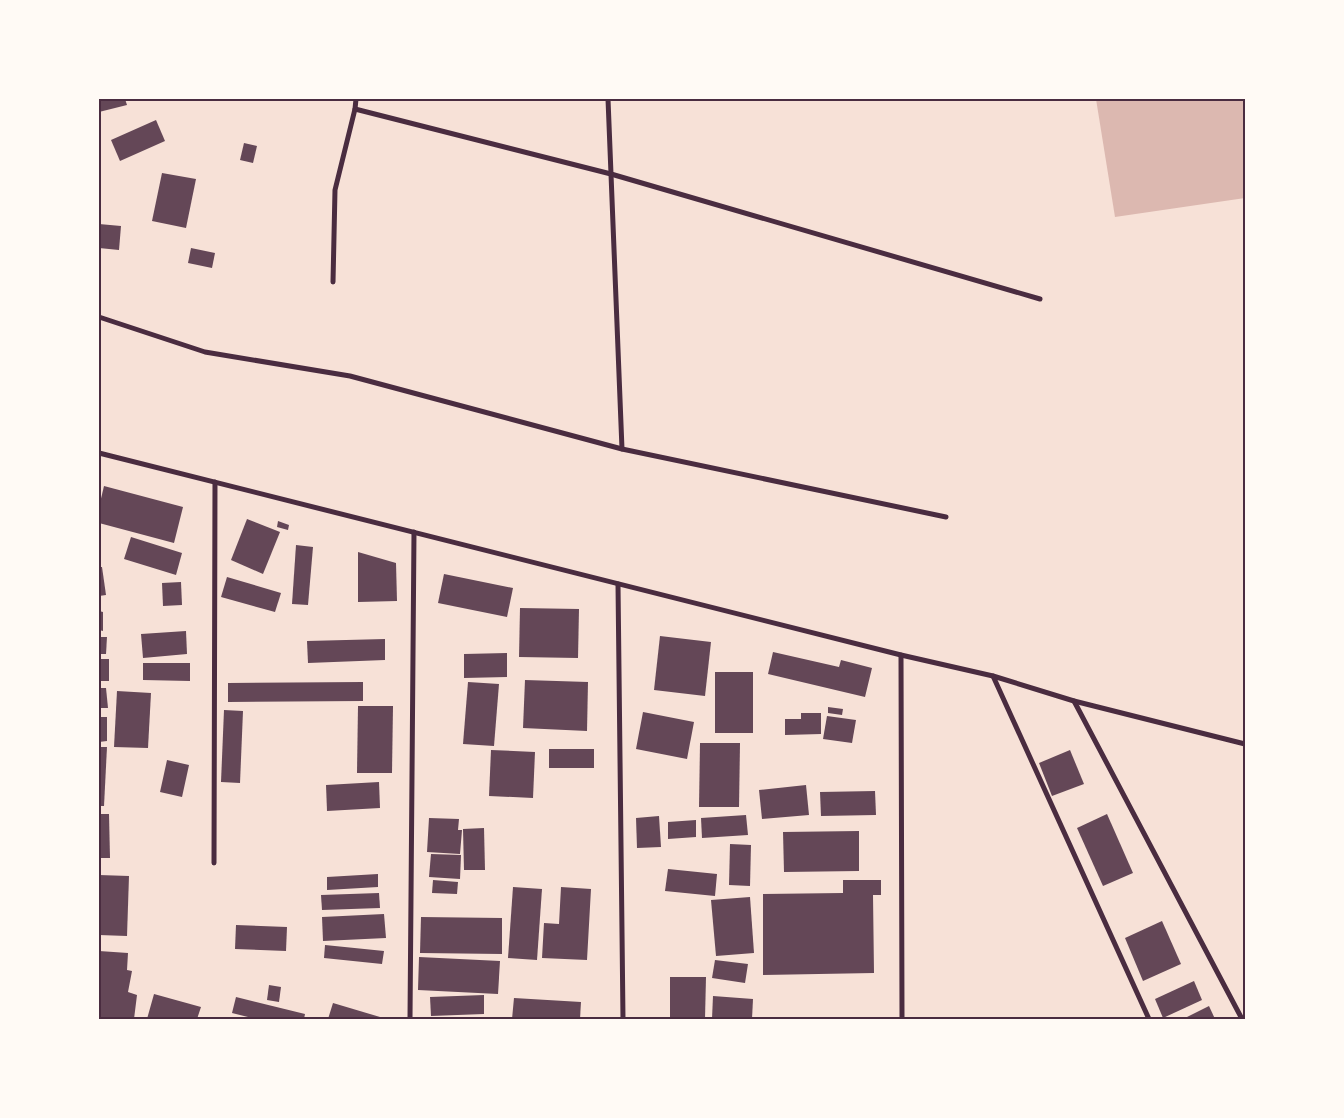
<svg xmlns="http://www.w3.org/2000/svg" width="1344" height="1118" viewBox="0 0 1344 1118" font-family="Quicksand,sans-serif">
<rect width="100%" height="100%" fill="#f7e1d7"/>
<polygon fill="#dcb8b0" points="1096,99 1245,99 1245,198 1115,217"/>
<g fill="#644757">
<polygon points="99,99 125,99 127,105 99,112"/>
<polygon points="156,120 165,141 120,161 111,140"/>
<polygon points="244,143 257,146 253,163 240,160"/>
<polygon points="162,173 196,179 186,228 152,221"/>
<polygon points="99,224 121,226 119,250 99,248"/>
<polygon points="191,248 215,253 212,268 188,263"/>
<polygon points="104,486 183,507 174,543 99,523 99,507"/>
<polygon points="247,519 280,532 263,574 231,560"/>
<polygon points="278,521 289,525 288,530 277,527"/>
<polygon points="131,537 182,553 176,575 124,559"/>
<polygon points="296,545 313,547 308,605 292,604"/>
<polygon points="358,552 396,563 397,601 358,602"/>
<polygon points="99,567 102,567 106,595 99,596"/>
<polygon points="444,574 513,588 507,617 438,603"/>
<polygon points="227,577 281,593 275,612 221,597"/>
<polygon points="181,582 182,605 163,606 162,583"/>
<polygon points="520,608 579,609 578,658 519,657"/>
<polygon points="99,611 103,612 103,631 99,630"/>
<polygon points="186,631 187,654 143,658 141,634"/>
<polygon points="660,636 711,642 705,696 654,690"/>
<polygon points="99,637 107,637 106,654 99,654"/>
<polygon points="385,639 385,660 308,663 307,641"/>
<polygon points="773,652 839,667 841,660 872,668 865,697 768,674"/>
<polygon points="507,653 507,677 464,678 464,654"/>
<rect x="99" y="659" width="10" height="22"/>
<polygon points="143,663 190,663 190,681 143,680"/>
<rect x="715" y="672" width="38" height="61"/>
<polygon points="525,680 588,682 587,731 523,728"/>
<polygon points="363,682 363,701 228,702 228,683"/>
<polygon points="468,682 499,684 494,746 463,744"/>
<polygon points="99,688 106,688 108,708 99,708"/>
<polygon points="117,691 151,693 148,748 114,747"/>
<polygon points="358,706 393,706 392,773 357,773"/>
<polygon points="828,707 843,709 842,715 828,713"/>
<polygon points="224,710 243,711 240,783 221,782"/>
<polygon points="643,712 694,722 687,759 636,749"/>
<polygon points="801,713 821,713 821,734 785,735 785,719 801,719"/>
<polygon points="827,716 856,720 852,743 823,739"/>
<polygon points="99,717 107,717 107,741 99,742"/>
<polygon points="700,743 740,743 739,807 699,807"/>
<polygon points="99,747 107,747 104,806 99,806"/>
<rect x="549" y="749" width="45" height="19"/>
<polygon points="491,750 535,752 533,798 489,796"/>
<polygon points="1070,750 1084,784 1052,796 1039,763"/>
<polygon points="167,760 189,765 182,797 160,792"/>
<polygon points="379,782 380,808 327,811 326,785"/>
<polygon points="806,785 809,815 762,819 759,790"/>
<polygon points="875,791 876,815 821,816 820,792"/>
<polygon points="99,814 109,814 110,858 99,858"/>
<polygon points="1107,814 1133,873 1103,886 1077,828"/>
<polygon points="746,815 748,835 702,838 701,818"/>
<polygon points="659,816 661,847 637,848 636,818"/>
<polygon points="429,818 459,819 458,830 462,830 460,854 427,852"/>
<polygon points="696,820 696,837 668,839 668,822"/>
<polygon points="484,828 485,870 464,870 463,829"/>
<polygon points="859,831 859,871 784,872 783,832"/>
<polygon points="730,844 751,845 750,886 729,885"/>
<polygon points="431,854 461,855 460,879 429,877"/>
<polygon points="668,869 717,874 715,896 665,891"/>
<polygon points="378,874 378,887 327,890 327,877"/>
<polygon points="99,875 129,876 127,936 99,935"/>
<polygon points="433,880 458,882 457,894 432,893"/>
<polygon points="843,880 881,880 881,895 873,895 874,973 763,975 763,894 843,893"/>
<polygon points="513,887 542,889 537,960 508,958"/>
<polygon points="561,887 591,889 587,960 542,958 544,923 559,924"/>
<polygon points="379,893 380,908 322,910 321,895"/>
<polygon points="750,897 754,953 716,956 711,900"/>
<polygon points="384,914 386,938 323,941 322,917"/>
<polygon points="421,917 502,918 502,954 420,953"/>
<polygon points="1162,921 1181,964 1143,981 1125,938"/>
<polygon points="236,925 287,927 286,951 235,949"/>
<polygon points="325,945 384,951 382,964 324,958"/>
<polygon points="99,951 128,953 127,970 132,971 128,992 137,995 134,1019 99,1019"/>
<polygon points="419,957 500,961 498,994 418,990"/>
<polygon points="715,960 748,964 745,983 712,978"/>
<polygon points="670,977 706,977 705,1019 670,1019"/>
<polygon points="1194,981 1202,1000 1163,1018 1155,999"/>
<polygon points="269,985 281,987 279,1002 267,1000"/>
<polygon points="154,994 201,1007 197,1019 147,1019"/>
<polygon points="484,995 484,1014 431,1016 430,997"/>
<polygon points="713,996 753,999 752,1019 712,1019"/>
<polygon points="236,997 305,1014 304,1019 256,1019 232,1013"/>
<polygon points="514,998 581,1002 580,1019 512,1019"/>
<polygon points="333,1003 380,1017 379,1019 328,1019"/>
<polygon points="1209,1006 1215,1019 1183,1019"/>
<polygon points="501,1017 501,1019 479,1019 479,1018"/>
</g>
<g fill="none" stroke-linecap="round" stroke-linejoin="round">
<g stroke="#4a2c40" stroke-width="5">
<polyline points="608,99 622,449"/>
<polyline points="355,109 611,174 1040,299"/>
<polyline points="333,282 335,190 355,109 356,99"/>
<polyline points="99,317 205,352 350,376 622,449 946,517"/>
<polyline points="99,453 901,655 993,676 1074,701 1245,744"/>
<polyline points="618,584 623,1019"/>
<polyline points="901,655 902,1019"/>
<polyline points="993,676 1149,1019"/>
<polyline points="1074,701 1242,1019"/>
<polyline points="214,863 215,482"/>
<polyline points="410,1019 414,532"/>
</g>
</g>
<rect width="1344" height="1118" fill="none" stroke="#fffaf5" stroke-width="200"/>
<rect x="100" y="100" width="1144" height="918" fill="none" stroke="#4a2c40" stroke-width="2"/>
</svg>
